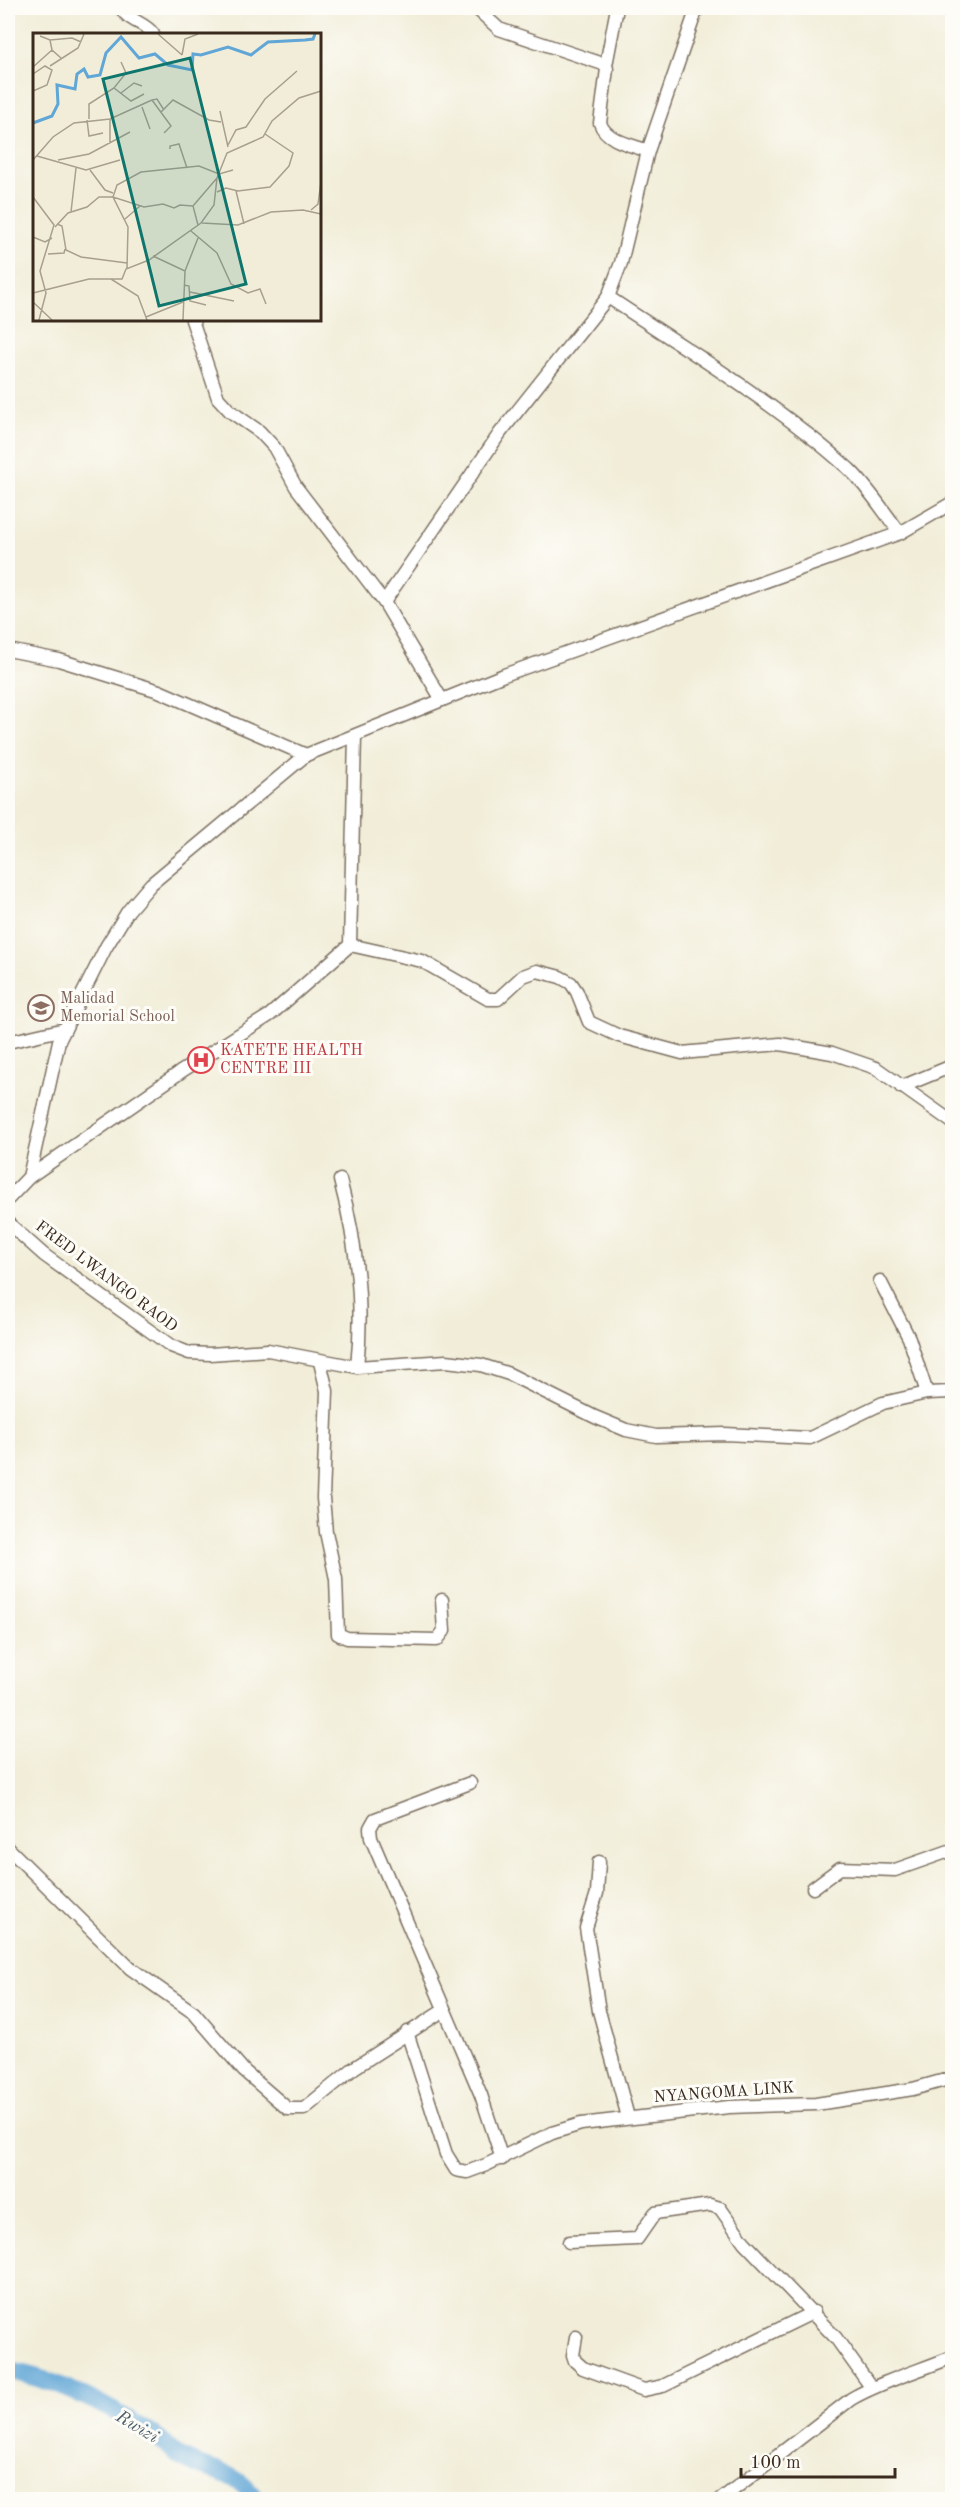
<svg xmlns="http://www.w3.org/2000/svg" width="960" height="2507" viewBox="0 0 960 2507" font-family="'Old Standard TT',serif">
<rect width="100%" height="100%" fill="#fdfcf7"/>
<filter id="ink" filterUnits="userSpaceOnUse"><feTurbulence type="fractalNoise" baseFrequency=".0167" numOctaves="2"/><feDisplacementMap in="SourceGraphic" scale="12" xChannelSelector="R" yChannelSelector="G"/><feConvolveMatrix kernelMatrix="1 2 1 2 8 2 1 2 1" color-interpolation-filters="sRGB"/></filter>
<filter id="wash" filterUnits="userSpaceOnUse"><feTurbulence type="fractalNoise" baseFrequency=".008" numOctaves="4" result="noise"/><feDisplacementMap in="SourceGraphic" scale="24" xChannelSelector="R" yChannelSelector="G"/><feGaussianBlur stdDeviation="1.35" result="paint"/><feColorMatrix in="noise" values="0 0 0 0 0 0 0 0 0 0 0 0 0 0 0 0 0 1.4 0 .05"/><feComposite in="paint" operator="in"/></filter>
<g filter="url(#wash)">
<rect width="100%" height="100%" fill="#f1edd8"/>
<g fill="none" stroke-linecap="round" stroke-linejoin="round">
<path stroke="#60a6d6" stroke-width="18" d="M8,2371C54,2378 115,2409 153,2435C163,2442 172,2452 182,2458C211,2474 235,2468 256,2500"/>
</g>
</g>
<g filter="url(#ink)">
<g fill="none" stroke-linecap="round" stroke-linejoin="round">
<defs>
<g id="minor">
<path d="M121,8C129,22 145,22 153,34"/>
<polyline points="476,8 499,29 606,65"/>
<path d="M617,8L606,65L607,69L600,123C606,141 632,145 648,151"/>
<path d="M697,8L648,151L621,263L608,297C689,351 776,403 849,469C868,487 884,512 900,533"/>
<polyline points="192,320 218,398 230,411 260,432 274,447 296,487 384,602 442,700"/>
<polyline points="384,602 500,433 608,297"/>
<polyline points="8,650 59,660 159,691 306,755"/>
<polyline points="350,945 422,961 488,999 498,999 523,976 537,971 560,977 571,983 577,992 589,1022 619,1036 682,1053 780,1044 832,1053 876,1068 952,1122"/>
<polyline points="8,1042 65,1029"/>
<polyline points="901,1087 952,1066"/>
<polyline points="29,1177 182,1071 270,1015 350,945 355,736"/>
<path d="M340,1180C356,1240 364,1305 357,1367"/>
<polyline points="8,1199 29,1177 59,1041 106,947 128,911 151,884 306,755 504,675 900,533 952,503"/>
<polyline points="8,1223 44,1255 171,1346 189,1353 210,1354 268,1350 357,1367 446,1361 481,1365 509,1374 595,1417 626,1430 656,1436 725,1434 810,1438 883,1403 927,1393 952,1392"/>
<polyline points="880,1281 909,1338 927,1393"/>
<polyline points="320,1362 327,1391 323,1498 326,1532 336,1579 338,1634 347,1638 437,1640 444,1631 442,1600"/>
<polyline points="470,1783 375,1819 370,1828 371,1838 481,2095 502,2159"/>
<polyline points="8,1848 130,1968 194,2013 244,2071 288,2109 304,2109 354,2068 444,2010"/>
<polyline points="599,1862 597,1893 586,1928 599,2011 628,2117"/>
<polyline points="813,1888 840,1868 895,1870 952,1850"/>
<polyline points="407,2032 446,2154 456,2170 467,2172 486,2165 552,2133 581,2124 729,2107 816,2104 913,2089 952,2078"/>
<polyline points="569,2242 637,2239 655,2213 710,2205 720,2208 744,2242 836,2338 871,2387"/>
<polyline points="576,2337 573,2355 575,2361 583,2368 644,2390 663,2386 814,2312"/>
<path d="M720,2500L851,2399C882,2381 919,2371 952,2357"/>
</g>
</defs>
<use href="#minor" stroke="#7b6e5f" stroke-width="15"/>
<use href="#minor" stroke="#fff" stroke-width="12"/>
</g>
</g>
<defs>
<symbol id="school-ring" viewBox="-11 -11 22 22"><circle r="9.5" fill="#fdfcf7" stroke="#8d6e63" stroke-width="1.5"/><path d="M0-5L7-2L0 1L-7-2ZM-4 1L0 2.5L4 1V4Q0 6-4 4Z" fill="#8d6e63"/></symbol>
<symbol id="hospital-ring" viewBox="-11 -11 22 22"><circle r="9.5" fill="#fdfcf7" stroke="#e0444e" stroke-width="1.5"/><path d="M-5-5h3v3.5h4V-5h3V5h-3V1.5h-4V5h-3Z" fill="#e0444e"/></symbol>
</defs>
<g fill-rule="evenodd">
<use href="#school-ring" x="26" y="993" width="30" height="30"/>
<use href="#hospital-ring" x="186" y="1045" width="30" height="30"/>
</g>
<g text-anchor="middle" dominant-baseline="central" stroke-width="6" stroke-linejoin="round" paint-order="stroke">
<g font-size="16" fill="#785e54" stroke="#fdfcf7" text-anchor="start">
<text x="60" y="999">Malidad<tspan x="60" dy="18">Memorial School</tspan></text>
</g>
<g font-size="16" fill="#be3a42" stroke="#fdfcf7" text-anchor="start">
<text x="220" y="1051">KATETE HEALTH<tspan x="220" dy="18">CENTRE III</tspan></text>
</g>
<g font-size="16" fill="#3b2a1e" stroke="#fdfcf7">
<text transform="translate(106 1277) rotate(37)">FRED LWANGO RAOD</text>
<text transform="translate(724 2093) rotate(-4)">NYANGOMA LINK</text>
</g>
<g font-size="18" font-style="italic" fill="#4a5c68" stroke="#fdfcf7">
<text transform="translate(137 2427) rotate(31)">Rwizi</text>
</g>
</g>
<g transform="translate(33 33)">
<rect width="288" height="288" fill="#f1edd8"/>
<path fill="none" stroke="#60a6d6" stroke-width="3" d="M0,90L19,83L25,71L24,52L42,56L44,41L51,36L55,44L67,42L73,20L88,4L106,25L122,21L135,32L159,37L160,21L168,22L195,14L218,22L235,9L272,7L280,6L282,1"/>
<path fill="none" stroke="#a89f8e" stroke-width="1.5" d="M125,1L149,22M7,3L17,7L39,5L48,9M17,7L19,17L28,25M149,22L152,6L165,1M17,33L45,15L51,1M0,34L19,17M0,41L12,33L19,37L14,52L0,58M81,55L98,68L111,61M88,60L101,50L109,53M119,67L138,93L131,100M119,67L124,66L131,77M109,74L117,96M187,78L195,114M128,79L140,67L176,87L188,89M56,86V71L81,55L93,40L88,29M54,87L56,103L70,100M77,110V86M195,112L203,97L213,94L232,66L264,38M137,116V113L146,111L154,135M4,123L53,137L87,127M0,127L20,104L41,90L77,86L119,67M25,127L56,121L97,99M57,137L72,157L80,160M203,158L211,191M184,159L193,155L205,158L237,154L256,133L260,120L232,101M0,164L21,192L7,238L13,260L6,287M278,177L285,171L288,149M38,179L43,135M92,186L107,173M169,190L205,192L238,179L270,177L288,181M24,191L29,193L33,217L48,224L94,230M165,192L160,173L184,145M22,194L35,180L54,174L66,164H80L84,152L108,139L166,133L186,141L200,137M158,198L184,220L198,251L215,260L227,256L233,271M0,204L12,209L19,205M15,221L31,220L32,216M120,223L152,238L150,287M94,235L95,194L80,164L111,174L130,171L141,175L147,172L160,173M152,238L165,205M78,246H89L93,236L116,227L168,190L181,172L184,145L194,120L230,104L239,88L266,65L288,58M151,252L156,253L157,268L173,272M157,259L201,268M0,260L56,246H78L105,263L114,287M0,269L19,287M113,284L150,269"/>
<path fill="#0f766e" fill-opacity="0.15" stroke="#0f766e" stroke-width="3" d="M157,25L213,251L126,273L70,46Z"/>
<rect width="288" height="288" fill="none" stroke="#3b2a1e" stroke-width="3"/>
</g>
<rect width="960" height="2507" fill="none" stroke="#fdfcf7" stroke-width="30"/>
<path d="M741 2468v9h154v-9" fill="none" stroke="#3b2a1e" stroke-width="3"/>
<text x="750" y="2468" font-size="18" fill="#3b2a1e" stroke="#fdfcf7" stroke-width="4.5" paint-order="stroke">100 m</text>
</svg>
